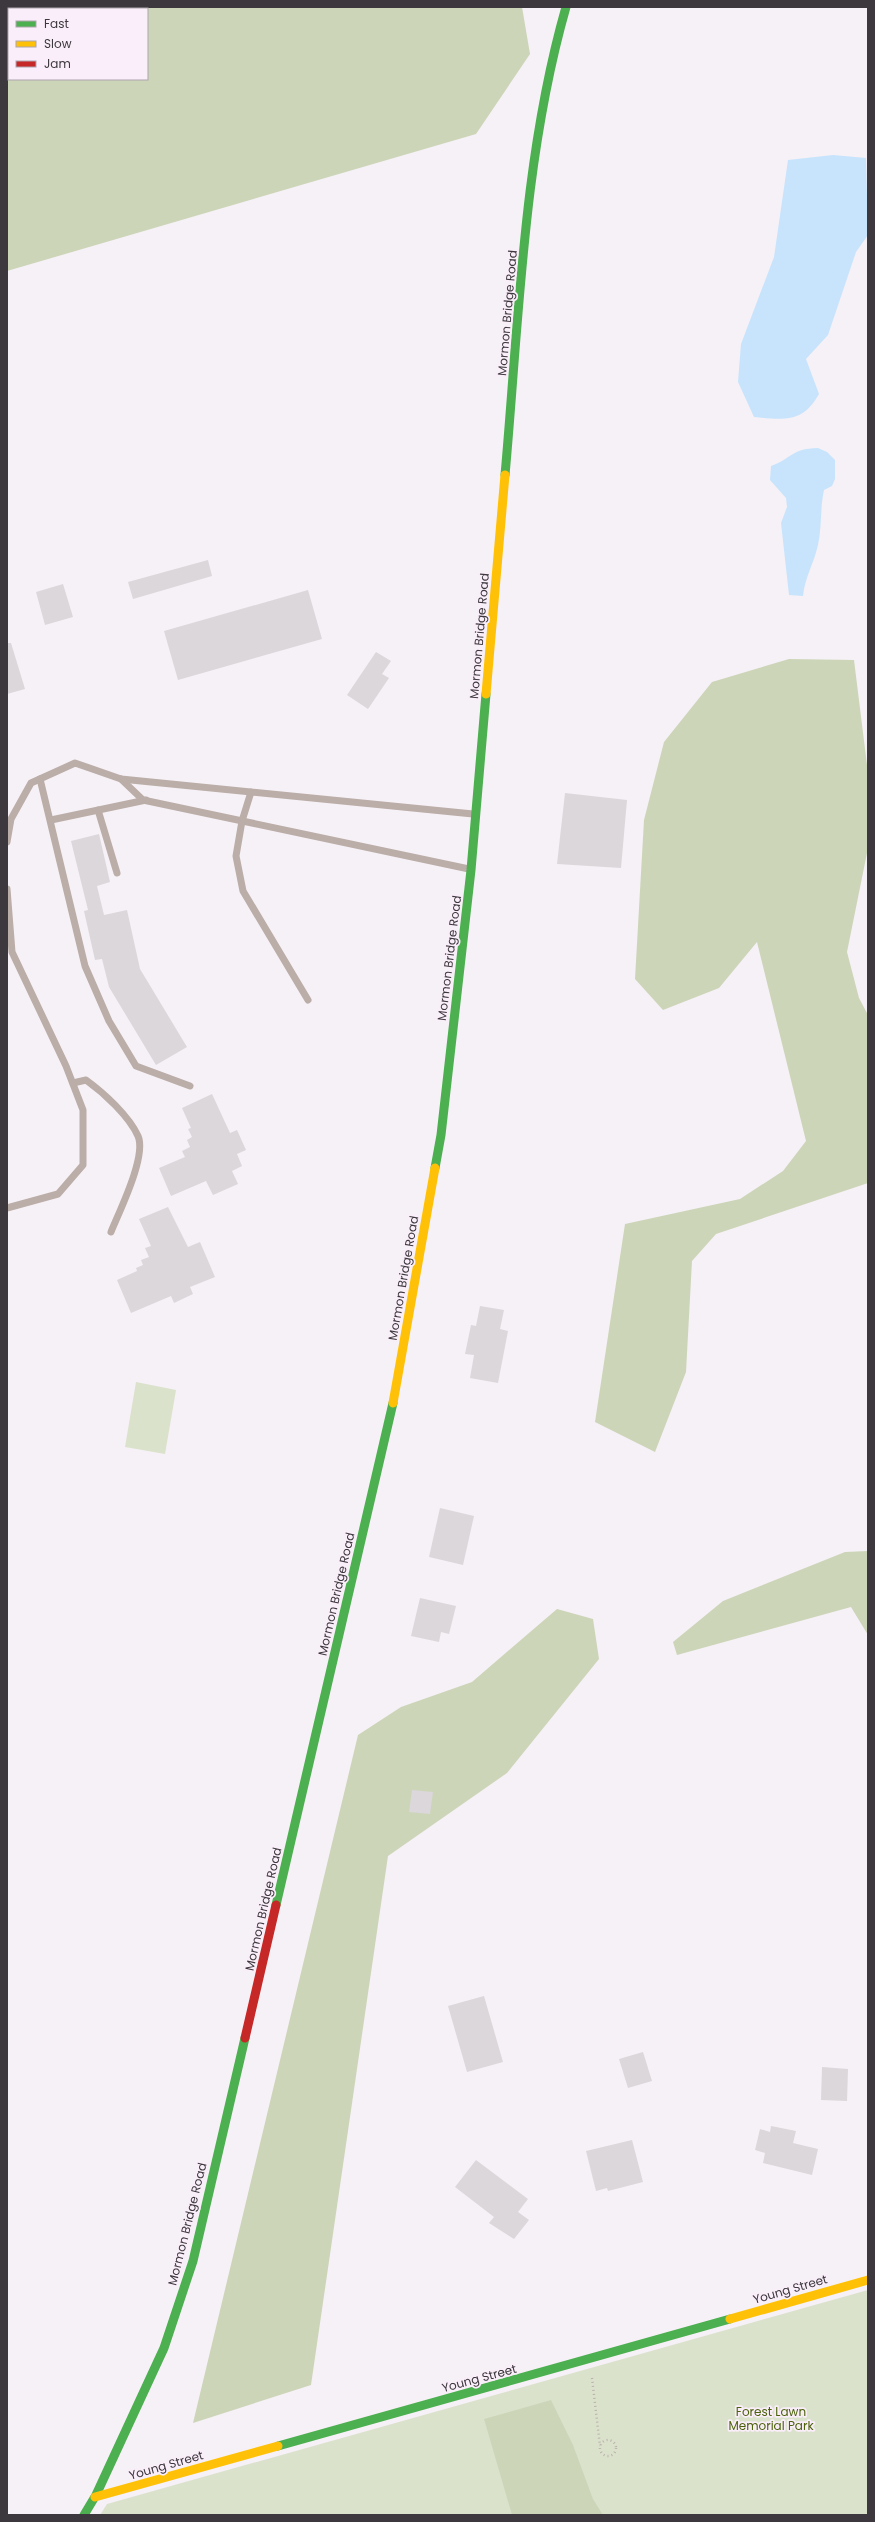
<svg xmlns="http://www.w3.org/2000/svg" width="875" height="2522" viewBox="0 0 875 2522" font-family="Poppins,sans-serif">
<rect width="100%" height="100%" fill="#f6f1f6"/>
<g fill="#dbe2cc">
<polygon points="136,1382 176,1390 165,1454 125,1447"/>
<polygon points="868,2290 868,2515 100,2515 107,2504"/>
</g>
<g fill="#ccd5b8" fill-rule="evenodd">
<path d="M7,7H522L530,54L476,134L7,271ZM9,9H147V79H9Z"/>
<polygon points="789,659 854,660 868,773 868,848 847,952 859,998 868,1015 868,1183 716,1234 692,1261 686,1372 655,1452 595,1422 625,1224 740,1199 783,1171 806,1141 757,942 719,988 663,1010 635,979 644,820 664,742 712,682"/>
<polygon points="868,1551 868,1635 851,1607 677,1655 673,1642 723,1601 845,1552"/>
<polygon points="557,1609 593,1619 599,1659 507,1773 388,1856 311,2385 193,2423 358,1735 401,1707 472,1682"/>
<polygon points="551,2400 573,2445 593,2499 603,2515 512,2515 484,2419"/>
</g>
<g fill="#c7e4fc">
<path d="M833,155L866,158L868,235L856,252L828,335L806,359L819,394C803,423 784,420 754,417L738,382L741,344L774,257L788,160Z"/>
<path d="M818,448L827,452L835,460V479L832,486L824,490C820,508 822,527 818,545C814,563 805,577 803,596L789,595L781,523L787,507L786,498L770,480L771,466C793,458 790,449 818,448Z"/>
</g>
<g fill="#dbd7db">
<polygon points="208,560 212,576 133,599 128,582"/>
<polygon points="63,584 73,617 45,625 36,592"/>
<polygon points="308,590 322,639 178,680 164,631"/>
<polygon points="7,643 11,643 25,689 7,694"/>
<polygon points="376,652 391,661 382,674 389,678 368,709 347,695"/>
<polygon points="565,793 627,800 621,868 557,864"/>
<polygon points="99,834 110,882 97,886 104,915 127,910 140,969 187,1047 156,1065 109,987 102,959 95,960 84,911 88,910 71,841"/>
<polygon points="212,1094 230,1133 237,1130 246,1150 237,1154 242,1166 232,1171 238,1184 213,1195 206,1181 171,1196 159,1168 185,1157 182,1151 190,1147 187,1140 192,1137 188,1129 191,1128 182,1108"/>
<polygon points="168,1207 188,1247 200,1242 215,1277 190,1287 193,1294 174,1303 171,1296 131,1313 117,1280 137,1271 136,1268 143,1265 141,1260 149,1257 145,1248 151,1246 139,1219"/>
<polygon points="480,1306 504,1310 500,1329 508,1331 498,1383 470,1378 474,1355 465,1354 471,1325 476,1326"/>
<polygon points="440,1508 474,1516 463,1565 429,1557"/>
<polygon points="420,1598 456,1606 449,1634 441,1632 439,1642 411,1636"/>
<polygon points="412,1790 433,1792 430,1814 409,1812"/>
<polygon points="484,1996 503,2062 467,2072 448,2006"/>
<polygon points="643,2052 652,2081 628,2088 619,2059"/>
<polygon points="822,2067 848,2069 847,2101 821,2100"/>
<polygon points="771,2126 796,2131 793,2143 818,2149 812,2175 763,2163 765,2153 755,2150 760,2129 770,2132"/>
<polygon points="632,2140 643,2182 608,2191 607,2188 596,2191 586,2151"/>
<polygon points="476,2160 528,2199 518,2212 529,2220 514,2239 489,2223 494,2217 455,2187"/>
</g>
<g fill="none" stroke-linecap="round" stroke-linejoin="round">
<g stroke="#bab0ae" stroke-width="2.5" stroke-dasharray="1 3" stroke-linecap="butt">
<polyline points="592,2378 600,2446"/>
<circle cx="608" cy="2448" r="8"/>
</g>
<g stroke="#bbada8" stroke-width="7">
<polyline points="40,779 85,966 109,1021 136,1066 190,1086"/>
<polyline points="121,779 143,800 469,869"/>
<polyline points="251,792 242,821 236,856 243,891 308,1000"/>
<polyline points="98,810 117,873"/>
<polyline points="51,820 146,800"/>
<polyline points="7,842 11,819 31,783 75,763 121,779 473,814"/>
<polyline points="7,889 12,952 66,1066 83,1110 83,1165 58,1194 7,1208"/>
<path d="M73,1083L86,1080C104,1093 129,1116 138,1136C147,1156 119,1212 111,1232"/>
</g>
<g stroke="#4caf50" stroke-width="9">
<path d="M505,475C519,320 523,157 566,7"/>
<polyline points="435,1168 441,1135 471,870 486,694"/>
<polyline points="276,1905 393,1403"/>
<polyline points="278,2446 730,2319"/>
<polyline points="84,2515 96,2495 164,2348 193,2261 245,2038"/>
</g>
<g stroke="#ffc107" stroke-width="9">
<polyline points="486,694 505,475"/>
<polyline points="393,1403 435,1168"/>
<polyline points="730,2319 868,2280"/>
<polyline points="95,2497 278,2446"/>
</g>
<polyline stroke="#c62828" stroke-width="9" points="245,2038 276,1905"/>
</g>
<g text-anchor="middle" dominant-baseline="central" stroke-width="3.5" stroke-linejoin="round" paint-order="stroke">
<g font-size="12" fill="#3c383d" stroke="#f9eef9">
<text transform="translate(507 313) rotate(-85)">Mormon Bridge Road</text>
<text transform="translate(479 636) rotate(-85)">Mormon Bridge Road</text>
<text transform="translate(449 958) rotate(-83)">Mormon Bridge Road</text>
<text transform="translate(403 1278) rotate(-80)">Mormon Bridge Road</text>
<text transform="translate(336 1594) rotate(-77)">Mormon Bridge Road</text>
<text transform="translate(263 1909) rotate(-77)">Mormon Bridge Road</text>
<text transform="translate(187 2224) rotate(-76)">Mormon Bridge Road</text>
<text transform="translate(790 2289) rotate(-16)">Young Street</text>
<text transform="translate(479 2378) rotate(-15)">Young Street</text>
<text transform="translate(166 2465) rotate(-16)">Young Street</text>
</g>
<g font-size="12" fill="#4b610a" stroke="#f9eef9">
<text x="771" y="2411">Forest Lawn<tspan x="771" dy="14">Memorial Park</tspan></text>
</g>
</g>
<rect width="875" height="2522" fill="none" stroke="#3c383d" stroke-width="16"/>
<rect x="8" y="8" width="140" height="72" fill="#f9eef9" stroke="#ada5ae"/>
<rect x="16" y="21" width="20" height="6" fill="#4caf50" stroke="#ada5ae"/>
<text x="44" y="28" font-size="12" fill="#3c383d">Fast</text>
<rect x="16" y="41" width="20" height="6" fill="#ffc107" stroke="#ada5ae"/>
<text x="44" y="48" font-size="12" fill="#3c383d">Slow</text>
<rect x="16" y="61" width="20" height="6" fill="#c62828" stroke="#ada5ae"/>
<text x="44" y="68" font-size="12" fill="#3c383d">Jam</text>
</svg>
